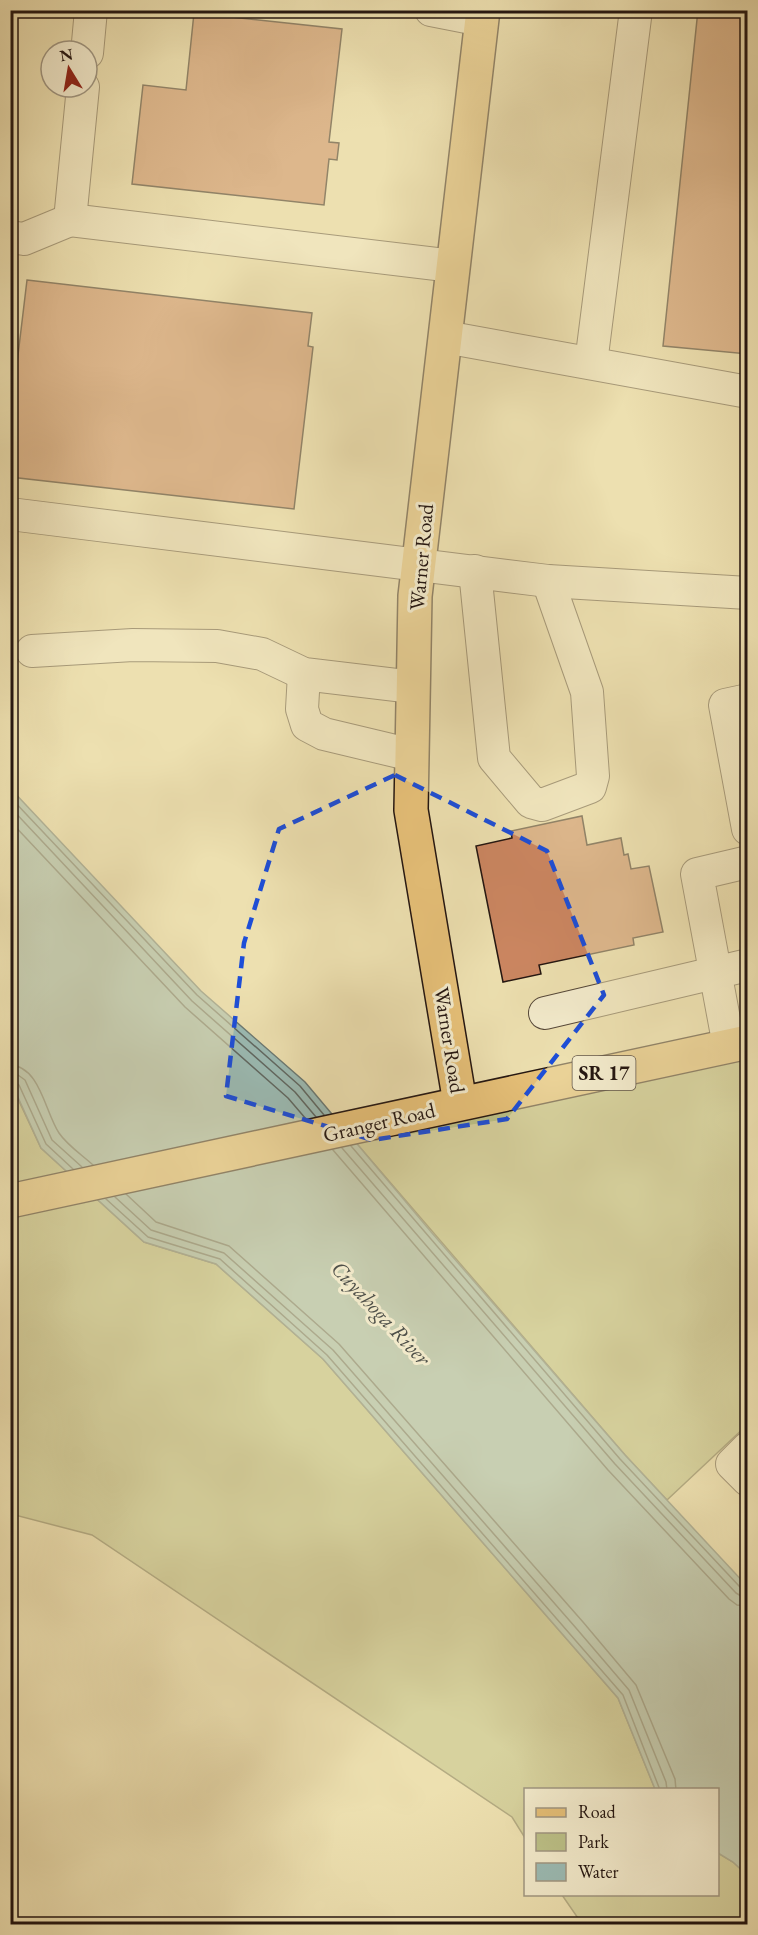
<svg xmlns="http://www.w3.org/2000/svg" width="758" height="1935" viewBox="0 0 758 1935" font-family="'EB Garamond',serif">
<rect width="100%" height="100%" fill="#ede0b0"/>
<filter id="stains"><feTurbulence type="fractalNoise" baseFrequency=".00333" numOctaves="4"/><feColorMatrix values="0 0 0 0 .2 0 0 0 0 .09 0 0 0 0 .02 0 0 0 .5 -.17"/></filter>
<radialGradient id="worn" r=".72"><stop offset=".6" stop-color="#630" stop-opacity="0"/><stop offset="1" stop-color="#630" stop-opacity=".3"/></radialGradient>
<g fill="#bcc188" stroke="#706c4c" stroke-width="1.5">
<polygon points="747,1042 747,1425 667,1500 625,1455 345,1130"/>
<polygon points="10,1082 41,1148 144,1242 216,1264 323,1359 618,1698 655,1789 526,1790 525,1838 512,1817 92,1535 11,1514"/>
<polygon points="718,1853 733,1862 747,1875 747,1924 582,1924 562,1895 718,1894"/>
</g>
<polygon fill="#9bbbb4" stroke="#6b7973" stroke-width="1.5" points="10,788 201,991 305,1082 432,1233 625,1455 747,1586 747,1875 733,1862 718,1853 718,1790 655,1789 618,1698 323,1359 216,1264 144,1242 41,1148 11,1082"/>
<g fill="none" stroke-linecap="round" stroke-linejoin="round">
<g stroke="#606862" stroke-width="1.5">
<polyline points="10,797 197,995 300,1086 324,1115"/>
<polyline points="10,807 192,1001 295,1092 316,1117"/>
<polyline points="10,821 185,1007 288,1098 306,1119"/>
<path d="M10,1065C40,1066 45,1112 59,1133C67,1145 82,1155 93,1165"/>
<polyline points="10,1074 18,1075 25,1080 52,1140 82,1167"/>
<polyline points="10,1081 15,1082 19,1085 46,1144 73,1169"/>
<polyline points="351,1146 620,1459 740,1587 748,1590"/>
<polyline points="342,1148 615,1464 736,1593 741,1596 748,1597"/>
<polyline points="333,1150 608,1470 729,1599 737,1605 748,1606"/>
<polyline points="126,1194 156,1222 229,1246 339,1344 583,1622 636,1685 675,1779 676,1790"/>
<polyline points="115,1197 151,1230 224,1253 333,1350 576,1628 629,1690 666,1782 667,1790"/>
<polyline points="106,1199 148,1237 220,1259 327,1355 623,1695 660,1790"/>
</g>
</g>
<g fill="#cb8661" stroke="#241611" stroke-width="1.5">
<polygon points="698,10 748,10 748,354 663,346"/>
<polygon points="194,13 342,29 329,142 339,143 337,160 329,159 324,205 132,184 143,85 186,90"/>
<polygon points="27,280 312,313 308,346 313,347 294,509 10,477 10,422"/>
<polygon points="582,816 587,845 621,838 624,855 628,854 631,869 649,866 663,932 633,938 634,945 539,965 541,974 503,982 476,846 512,838 511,831"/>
</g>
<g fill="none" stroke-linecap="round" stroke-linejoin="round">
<defs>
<g id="minor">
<polyline points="431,10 482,20"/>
<polyline points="87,53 91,10"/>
<polyline points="83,87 70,220 453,266"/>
<polyline points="10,237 24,239 70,220"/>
<polyline points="445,337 748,392"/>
<polyline points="591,363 636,10"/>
<polyline points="10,514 548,581 748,593"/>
<polyline points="475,571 494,758 531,802 542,805 590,787 593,776 587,692 548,581"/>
<polyline points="32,651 133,645 217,646 262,654 304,674 413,687"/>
<polyline points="304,674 302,709 307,725 324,734 412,755"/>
<polyline points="748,700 725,705 748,829"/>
<polyline points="545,1013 748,965"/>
<polyline points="729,1046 697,874 748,862"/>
<polyline points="748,1448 732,1464 748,1480"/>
</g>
<g id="major">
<polyline points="460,1103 411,810 415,596 483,10"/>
<polyline points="10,1201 748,1042"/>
</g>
</defs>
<use href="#minor" stroke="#564839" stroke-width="34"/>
<use href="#major" stroke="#241611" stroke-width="36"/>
<use href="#minor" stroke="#f3ebcc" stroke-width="32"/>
<use href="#major" stroke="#e6c078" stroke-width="33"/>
</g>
<path d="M0 0H758V1935H0ZM395,775L547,851L604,995L507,1119L372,1140L226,1096L244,943L279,829Z" fill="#ede0b0" fill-opacity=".55" fill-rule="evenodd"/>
<path fill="none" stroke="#1d4ed8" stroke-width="4.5" stroke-dasharray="12 8" stroke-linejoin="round" d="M395,775L547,851L604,995L507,1119L372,1140L226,1096L244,943L279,829Z"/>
<g text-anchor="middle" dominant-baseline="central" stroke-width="6" stroke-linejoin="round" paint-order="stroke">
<rect fill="#f3ebcc" stroke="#625649" stroke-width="1.5" x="572.5" y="1056" width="63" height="34" rx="4.5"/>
<g font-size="20" font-weight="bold" fill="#241611">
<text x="604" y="1073">SR 17</text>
</g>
<g font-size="21" fill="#241611" stroke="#f3ebcc">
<text transform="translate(421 557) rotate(-85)">Warner Road</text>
<text transform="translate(450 1040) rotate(81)">Warner Road</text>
<text transform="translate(379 1122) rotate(-13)">Granger Road</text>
</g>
<g font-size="22" font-style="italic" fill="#4e504a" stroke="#f3ebcc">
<text transform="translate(381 1313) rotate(47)">Cuyahoga River</text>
</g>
</g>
<rect width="758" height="1935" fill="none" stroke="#ede0b0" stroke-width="36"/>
<rect x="12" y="12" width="734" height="1911" fill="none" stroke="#241611" stroke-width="3"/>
<rect x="18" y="18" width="722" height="1899" fill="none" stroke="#241611" stroke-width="1.5"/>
<rect x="524" y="1788" width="195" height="108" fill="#f3ebcc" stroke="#a09681" stroke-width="1.5"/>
<rect x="536" y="1808" width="30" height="9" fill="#e6c078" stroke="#a09681" stroke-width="1.5"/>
<text x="578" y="1818" font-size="18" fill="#241611">Road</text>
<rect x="536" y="1833" width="30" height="18" fill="#bcc188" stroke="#a09681" stroke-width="1.5"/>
<text x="578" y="1848" font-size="18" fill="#241611">Park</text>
<rect x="536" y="1863" width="30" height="18" fill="#9bbbb4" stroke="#a09681" stroke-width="1.5"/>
<text x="578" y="1878" font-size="18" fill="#241611">Water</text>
<g transform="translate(69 69) rotate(349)"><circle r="28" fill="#f3ebcc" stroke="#a09681" stroke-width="1.5"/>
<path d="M0-4.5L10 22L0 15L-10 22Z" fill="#8f2418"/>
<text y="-9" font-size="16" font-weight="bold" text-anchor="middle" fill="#241611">N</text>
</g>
<rect width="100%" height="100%" filter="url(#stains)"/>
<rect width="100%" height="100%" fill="url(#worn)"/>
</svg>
